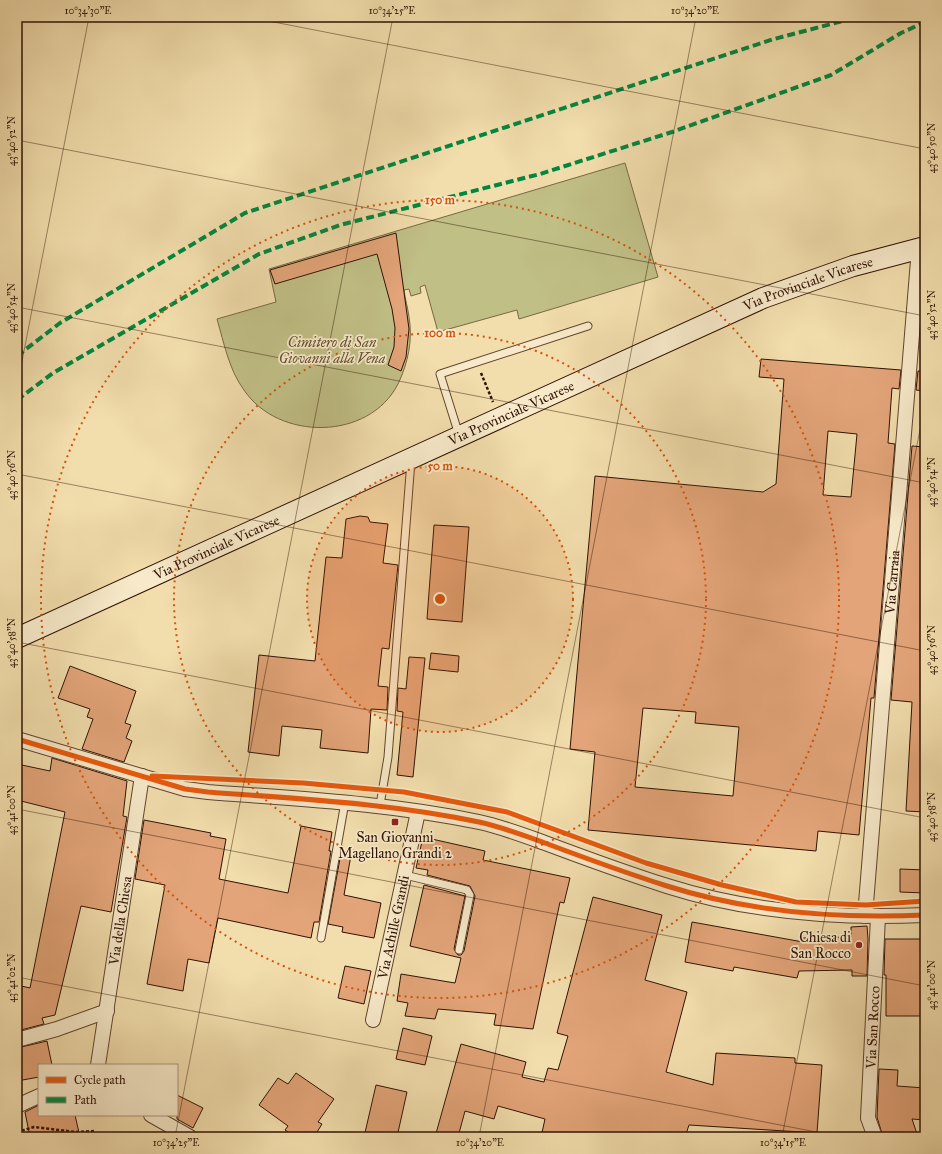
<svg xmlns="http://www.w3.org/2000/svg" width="942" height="1154" viewBox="0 0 942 1154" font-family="'IM FELL Great Primer',serif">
<rect width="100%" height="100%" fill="#f2ddac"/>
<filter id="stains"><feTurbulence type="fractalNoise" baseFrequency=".005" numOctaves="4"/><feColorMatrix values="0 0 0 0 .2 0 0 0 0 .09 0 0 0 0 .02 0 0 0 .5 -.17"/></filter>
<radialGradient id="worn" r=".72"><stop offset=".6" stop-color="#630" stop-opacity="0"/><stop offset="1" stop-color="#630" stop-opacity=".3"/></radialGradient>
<path fill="#c0bf86" stroke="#786844" d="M625,163L658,277L519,319L517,310L438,332L425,285L420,287L421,293L411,296L409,289L404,290C405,299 408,308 409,317C413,340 408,363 398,384C369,441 278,441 244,390C229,370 224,343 217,319L276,302L269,269Z"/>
<g fill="#e2a478" stroke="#2f1203" fill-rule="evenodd">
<polygon points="396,233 409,329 406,357 401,371 388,365 394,347 395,328 392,309 377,254 275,284 270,270"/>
<path d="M761,359L901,370L899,389L892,388L888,443L895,444L874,698H871L859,835L818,831L816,851L588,830L595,752L570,749L595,476L763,492L776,484L784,379L759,377ZM828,431L857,434L851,497L823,495ZM643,708L696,712L695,723L739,727L733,796L635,787Z"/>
<polygon points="918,371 925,371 925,391 916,390"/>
<polygon points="912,446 925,447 925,812 906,811 912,702 891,700"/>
<polygon points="360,516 368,517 370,522 388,524 383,563 398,565 389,649 382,648 378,686 388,687 387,710 371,709 368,753 320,748 322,730 282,726 279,756 248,752 259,655 315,661 326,557 342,558 346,519"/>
<polygon points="434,525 469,527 462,622 427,619"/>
<polygon points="431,653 459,656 458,672 429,669"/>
<polygon points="409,657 425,658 413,777 397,775 403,712 397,711 398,688 406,689"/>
<polygon points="70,666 136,691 125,723 131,725 126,738 132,741 124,762 82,749 93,719 87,717 90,709 58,698"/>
<polygon points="52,758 127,781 123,816 127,817 111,912 81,906 55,1015 42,1018 44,1024 17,1031 17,985 30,988 65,812 17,800 17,764 50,771"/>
<polygon points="144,820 211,833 210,836 226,839 219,879 288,893 301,826 332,832 329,851 331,851 319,922 314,922 311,938 218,918 209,963 188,959 183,991 147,984 165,885 135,879"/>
<polygon points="423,837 485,851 483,860 570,878 564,903 560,902 533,1029 494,1025 496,1014 438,1009 435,1019 405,1016 408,1003 397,1001 401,974 455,983 461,958 410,946 424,885 465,896 454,949 458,955 461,955 464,951 475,896 470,886 427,875 428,870 416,868"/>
<polygon points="341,853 351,855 344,895 381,903 374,938 342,932 343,927 328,924"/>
<polygon points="900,869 925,870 925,893 900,892"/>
<polygon points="593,897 662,915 645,980 687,992 666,1072 713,1085 716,1053 795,1058 795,1063 822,1065 817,1133 689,1125 685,1137 541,1137 545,1119 498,1106 494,1119 465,1111 458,1137 435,1137 461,1044 526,1062 522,1077 544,1082 548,1068 558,1070 568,1036 557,1033"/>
<polygon points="692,922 803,942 803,938 851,937 851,927 867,926 868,939 867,976 852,976 852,970 799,971 797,978 734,967 733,971 685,962"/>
<polygon points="885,939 925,939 925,1016 886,1016 886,975 884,975"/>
<polygon points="345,966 371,971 364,1004 338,998"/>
<polygon points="403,1028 432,1036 425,1065 396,1059"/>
<polygon points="47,1041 52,1065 39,1065 39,1077 17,1081 17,1048"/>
<polygon points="879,1069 898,1070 897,1086 925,1088 925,1120 912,1119 918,1137 883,1137 877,1117"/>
<polygon points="296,1073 334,1099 318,1122 322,1124 314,1137 295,1137 285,1130 288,1126 259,1105 278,1078 288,1084"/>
<polygon points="376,1085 407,1092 397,1137 364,1137"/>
<polygon points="177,1095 203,1108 193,1128 177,1119"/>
<polygon points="39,1105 39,1115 75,1115 80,1137 30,1137 25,1112"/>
</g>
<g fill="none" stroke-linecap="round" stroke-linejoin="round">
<defs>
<g id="service">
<polyline points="459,435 440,374 588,326"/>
<polyline points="380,805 388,757 411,461"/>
<polyline points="405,875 467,890 470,895 459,950"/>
<polyline points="321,938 345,802"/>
</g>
<g id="minor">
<path d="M17,739L185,789L208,792C299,799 389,803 479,822C502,827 523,835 545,843C585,858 626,873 667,886C749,912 839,919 925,915"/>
<path id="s1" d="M865,916L919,248"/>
<path id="s2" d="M373,1020L418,812"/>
<polyline points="17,1040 57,1029 107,1011"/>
<path id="s3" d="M98,1065L142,776"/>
<polyline points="17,1106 39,1096"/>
<polyline points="151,1115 190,1137"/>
<path id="s4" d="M875,1137L868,1118L878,917"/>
</g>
<g id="secondary">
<path id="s5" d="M17,638L763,298L853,266L925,247"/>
</g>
</defs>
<use href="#service" stroke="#60452d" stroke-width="9"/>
<use href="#minor" stroke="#60452d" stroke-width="16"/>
<use href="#secondary" stroke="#2f1203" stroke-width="22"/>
<g stroke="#2f1203" stroke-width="2.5" stroke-dasharray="3 2" stroke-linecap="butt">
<polyline points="481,373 493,402"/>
<polyline points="17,1132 34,1127 76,1132 94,1131"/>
</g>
<use href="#service" stroke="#f7e9c9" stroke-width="7"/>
<use href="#minor" stroke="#f7e9c9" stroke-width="14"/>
<use href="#secondary" stroke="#f7e9c9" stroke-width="20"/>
<g stroke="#00873e" stroke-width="4" stroke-dasharray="8 4" stroke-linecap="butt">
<polyline points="17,356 60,323 245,213 774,39 858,17"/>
<polyline points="17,400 53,373 259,254 340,225 540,174 672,132 831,75 901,33 925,22"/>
</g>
<defs>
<g id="cycleway">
<path d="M17,739L185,789L208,792C299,799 389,803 479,822C502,827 523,835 545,843C585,858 626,873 667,886C749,912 839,919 925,915"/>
<polyline points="152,776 303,783 404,792 507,812 646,863 722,885 796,902 866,905 925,901"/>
</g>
</defs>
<use href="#cycleway" stroke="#f7e9c9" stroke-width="8"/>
<use href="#cycleway" stroke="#e8590c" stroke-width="5"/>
</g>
<path fill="none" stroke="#2f1203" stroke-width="1" stroke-opacity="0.45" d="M248,17L925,149M17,140L925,316M17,307L925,483M17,387L89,17M17,474L925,651M17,642L925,818M17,809L925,986M17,977L842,1137M175,1137L393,17M479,1137L696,17M782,1137L925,404"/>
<circle cx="440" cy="599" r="133" fill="#d6520b" fill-opacity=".12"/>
<g fill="none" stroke="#d6520b" stroke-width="2" stroke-dasharray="2 4">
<circle cx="440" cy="599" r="133"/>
<circle cx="440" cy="599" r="266"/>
<circle cx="440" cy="599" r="399"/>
</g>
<g fill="#8f2418" stroke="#f7e9c9" stroke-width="1.5">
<rect x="391" y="818" width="8" height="8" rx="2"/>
<circle cx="859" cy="945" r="4"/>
</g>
<g text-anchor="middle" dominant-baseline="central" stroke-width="3.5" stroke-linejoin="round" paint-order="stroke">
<g font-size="14" fill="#2f1203" stroke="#f7e9c9">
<text stroke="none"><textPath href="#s5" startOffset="867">Via Provinciale Vicarese</textPath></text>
<text stroke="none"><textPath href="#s5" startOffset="543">Via Provinciale Vicarese</textPath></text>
<text stroke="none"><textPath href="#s5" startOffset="219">Via Provinciale Vicarese</textPath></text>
<text stroke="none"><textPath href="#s1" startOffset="335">Via Carraia</textPath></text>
<text stroke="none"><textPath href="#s3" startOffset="146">Via della Chiesa</textPath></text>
<text stroke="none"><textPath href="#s2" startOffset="95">Via Achille Grandi</textPath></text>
<text stroke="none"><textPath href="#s4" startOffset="111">Via San Rocco</textPath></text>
</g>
<g font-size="14" font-style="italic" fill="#624f31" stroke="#f7e9c9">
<text x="332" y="342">Cimitero di San<tspan x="332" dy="16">Giovanni alla Vena</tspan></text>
</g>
<g font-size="14" fill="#2f1203" stroke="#f7e9c9">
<text x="395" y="837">San Giovanni<tspan x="395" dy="16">Magellano Grandi 2</tspan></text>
<text x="851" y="937" text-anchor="end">Chiesa di<tspan x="851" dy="16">San Rocco</tspan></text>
</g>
</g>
<circle cx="440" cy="599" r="6" fill="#d6520b" stroke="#f7e9c9" stroke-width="2"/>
<g font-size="12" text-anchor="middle" font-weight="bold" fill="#d6520b" stroke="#f7e9c9" stroke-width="3.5" stroke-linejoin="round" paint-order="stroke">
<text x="440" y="204">150 m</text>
<text x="440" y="337">100 m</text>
<text x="440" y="470">50 m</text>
</g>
<rect width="942" height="1154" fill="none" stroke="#f2ddac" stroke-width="44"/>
<rect x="38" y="1064" width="140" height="52" fill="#f7e9c9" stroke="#a7937a"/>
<rect x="46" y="1077" width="20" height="6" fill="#e8590c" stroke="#a7937a"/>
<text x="74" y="1084" font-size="12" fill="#2f1203">Cycle path</text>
<rect x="46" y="1097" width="20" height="6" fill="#00873e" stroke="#a7937a"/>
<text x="74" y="1104" font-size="12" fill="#2f1203">Path</text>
<rect x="22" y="22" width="898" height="1110" fill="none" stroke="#2f1203" stroke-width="1.5"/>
<g font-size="10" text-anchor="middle" fill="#2f1203">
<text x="88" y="14">10°34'30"E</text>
<text x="392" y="14">10°34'25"E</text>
<text x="695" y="14">10°34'20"E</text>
<text transform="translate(11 141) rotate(-90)" y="4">43°40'52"N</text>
<text transform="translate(931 148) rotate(-90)" y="4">43°40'50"N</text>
<text transform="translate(11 308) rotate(-90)" y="4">43°40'54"N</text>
<text transform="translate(931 315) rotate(-90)" y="4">43°40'52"N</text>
<text transform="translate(11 475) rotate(-90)" y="4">43°40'56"N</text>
<text transform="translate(931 482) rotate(-90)" y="4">43°40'54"N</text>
<text transform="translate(11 643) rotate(-90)" y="4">43°40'58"N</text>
<text transform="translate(931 650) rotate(-90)" y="4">43°40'56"N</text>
<text transform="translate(11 810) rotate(-90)" y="4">43°41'00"N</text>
<text transform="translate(931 817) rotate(-90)" y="4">43°40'58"N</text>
<text transform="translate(11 978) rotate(-90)" y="4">43°41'02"N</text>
<text transform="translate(931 985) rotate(-90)" y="4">43°41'00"N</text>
<text x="176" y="1146">10°34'25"E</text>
<text x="480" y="1146">10°34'20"E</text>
<text x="783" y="1146">10°34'15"E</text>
</g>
<rect width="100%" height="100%" filter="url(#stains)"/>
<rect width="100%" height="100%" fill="url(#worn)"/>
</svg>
